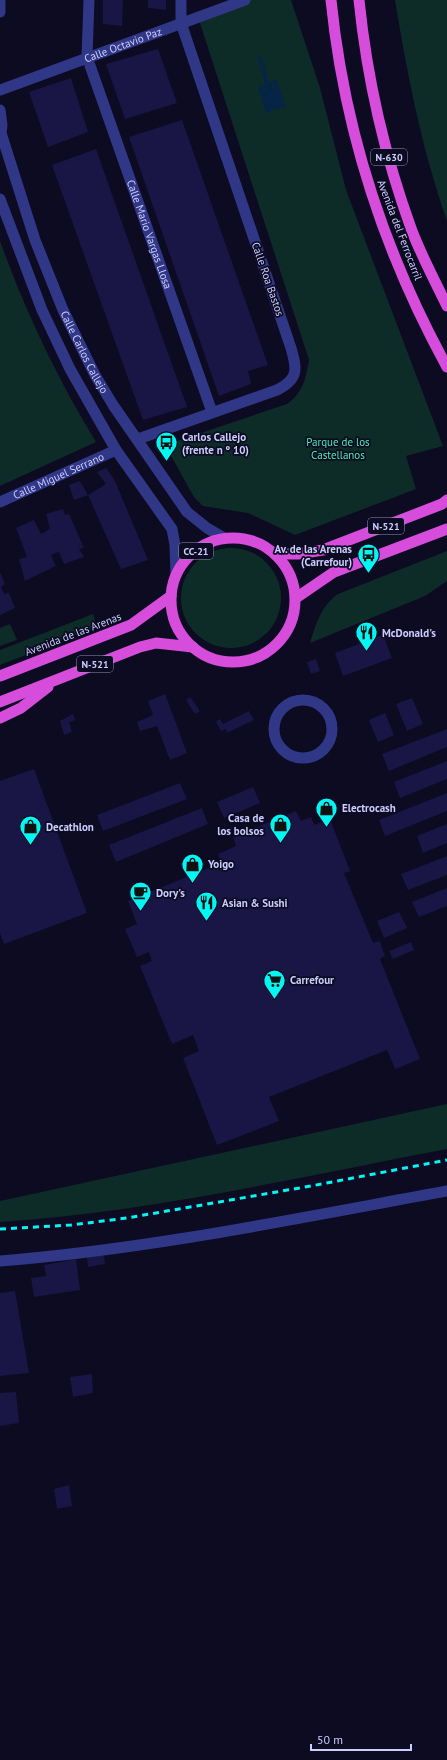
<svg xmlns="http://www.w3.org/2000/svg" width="447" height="1760" viewBox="0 0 447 1760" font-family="'PT Sans',sans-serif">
<rect width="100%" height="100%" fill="#0c0b22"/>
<g fill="#0d2c28">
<path d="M245,0H291L320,88L346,190L443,446L406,456L416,489L295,535L248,513L203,506L194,497L165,445L287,404C303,393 306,378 309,360L198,17Z"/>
<path d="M395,0H447V221C422,150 407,74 395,0Z"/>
<path d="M0,241C25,311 57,378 96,442L0,486Z"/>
<circle cx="231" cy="598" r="50"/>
<path d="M447,551V581L425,596L310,643C316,624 321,606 338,594Z"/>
<polygon points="93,614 97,627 0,665 0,650"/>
<polygon points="10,624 17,640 0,646 0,628"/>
<path d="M447,1104V1149C299,1177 151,1212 0,1222V1201Z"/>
</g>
<polygon fill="#062446" points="274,87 282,107 270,111 263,91"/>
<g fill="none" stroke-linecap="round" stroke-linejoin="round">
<g stroke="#062446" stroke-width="4">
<polyline points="260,59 268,87 260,87 268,111"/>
<polyline points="268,87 275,82 283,106"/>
</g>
</g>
<g fill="#191545">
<polygon points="103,0 123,0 122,26 103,24"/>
<polygon points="148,0 166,0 166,10 148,8"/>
<polygon points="158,49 177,103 125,119 106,64"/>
<polygon points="71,78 88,132 48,147 29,92"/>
<polygon points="182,120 268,365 248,371 251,384 219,396 129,137"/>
<polygon points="96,149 187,407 143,420 52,165"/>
<polygon points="106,468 115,481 148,560 121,569 88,495 74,500 69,485 80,481 88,495 106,484 97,472"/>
<polygon points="63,509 65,515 69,514 84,548 79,549 84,557 64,564 59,552 51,555 56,566 25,581 19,559 27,557 16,528 34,520 41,534 50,529 46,514"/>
<polygon points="0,572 5,584 1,587 4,594 9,593 15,608 0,615"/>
<polygon points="383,635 392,658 343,676 335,653"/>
<polygon points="316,659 320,671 311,674 307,662"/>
<polygon points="165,694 187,753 170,760 157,726 140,731 137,722 153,715 148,701"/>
<polygon points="190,697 200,711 195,714 186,700"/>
<polygon points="412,698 423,724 407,731 396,704"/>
<polygon points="249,711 254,720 227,733 226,729 221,731 216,722 220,719 223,724"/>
<polygon points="385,713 394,735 378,742 369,720"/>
<polygon points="73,714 75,720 69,722 72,732 64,735 60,721"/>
<polygon points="447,729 447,747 389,771 382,754"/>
<polygon points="447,761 447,779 400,798 394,782"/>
<polygon points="34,769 87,913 4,944 0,933 0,781"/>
<polygon points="180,783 187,799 103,831 97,815"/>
<polygon points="253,787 260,803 224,818 217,802"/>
<polygon points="447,793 447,811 385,836 379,820"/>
<polygon points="202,808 208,824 116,862 109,845"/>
<polygon points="296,811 301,821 311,817 314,825 330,819 350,871 344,873 373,943 380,941 385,956 380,959 420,1059 395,1069 387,1050 269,1097 279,1121 217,1145 183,1058 199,1051 193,1035 172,1044 140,966 152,961 149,952 137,957 125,929 137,924 128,901 221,863 218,854 236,846 233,837"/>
<polygon points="447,824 447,843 423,853 417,836"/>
<polygon points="447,856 447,875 408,890 401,874"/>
<polygon points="447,888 447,906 419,917 412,902"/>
<polygon points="399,912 407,928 384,938 377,921"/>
<polygon points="411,942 414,950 393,959 389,951"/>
<polygon points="104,1255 105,1264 88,1267 87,1257"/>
<polygon points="76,1259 80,1290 34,1297 31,1278 46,1276 44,1265"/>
<polygon points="15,1291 29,1373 0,1376 0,1293"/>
<polygon points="92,1374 93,1393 73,1397 70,1377"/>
<polygon points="16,1392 19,1423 0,1426 0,1393"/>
<polygon points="69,1485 72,1506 57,1509 54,1489"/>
</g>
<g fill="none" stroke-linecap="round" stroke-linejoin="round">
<g stroke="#303786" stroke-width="11">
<path id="s1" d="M89,0L87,57L212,412"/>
<polyline points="0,12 0,0"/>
<path id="s2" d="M0,90L245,0"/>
<path id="s3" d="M0,110L2,125L1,133L35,240L63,310L95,375L113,405L187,512L207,528L224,538"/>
<polyline points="0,199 42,310 70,369 116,450 172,529 175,545 176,575"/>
<path d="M138,439L277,390C299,379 297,369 291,348L181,23V0"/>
<path id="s4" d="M0,502L116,450"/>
<circle cx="303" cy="729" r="29"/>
<path d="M0,1261C150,1249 299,1218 447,1191"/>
</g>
<g stroke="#d54dda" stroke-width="11">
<path d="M331,0C344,129 385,254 447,367"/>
<path d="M359,0C367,79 385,157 412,231C422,257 435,281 447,306"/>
<circle cx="233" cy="600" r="62"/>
<polyline points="275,554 298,554 323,550 442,504 447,500"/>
<polyline points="296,598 334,572 447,529"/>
<polyline points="0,676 131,625 171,596"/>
<polyline points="0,702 140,647 156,643 193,647"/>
<polyline points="0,718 21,708 48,687"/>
</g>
<polyline stroke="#00f7f3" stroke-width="3" stroke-dasharray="6 5" stroke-linecap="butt" points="0,1229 71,1225 127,1218 311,1186 447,1160"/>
</g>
<defs>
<symbol id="bus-pin" viewBox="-11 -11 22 30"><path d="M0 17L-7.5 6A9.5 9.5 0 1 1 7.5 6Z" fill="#00f7f3" stroke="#0c0b22"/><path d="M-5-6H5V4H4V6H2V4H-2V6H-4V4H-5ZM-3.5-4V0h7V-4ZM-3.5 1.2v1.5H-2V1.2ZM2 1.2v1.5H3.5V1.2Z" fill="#111"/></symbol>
<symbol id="restaurant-pin" viewBox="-11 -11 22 30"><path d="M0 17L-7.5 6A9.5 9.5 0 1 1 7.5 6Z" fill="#00f7f3" stroke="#0c0b22"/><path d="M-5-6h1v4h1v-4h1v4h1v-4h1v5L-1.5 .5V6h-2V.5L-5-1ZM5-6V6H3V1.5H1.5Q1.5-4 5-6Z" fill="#111"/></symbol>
<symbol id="shop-pin" viewBox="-11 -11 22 30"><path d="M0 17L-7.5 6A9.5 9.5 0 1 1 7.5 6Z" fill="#00f7f3" stroke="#0c0b22"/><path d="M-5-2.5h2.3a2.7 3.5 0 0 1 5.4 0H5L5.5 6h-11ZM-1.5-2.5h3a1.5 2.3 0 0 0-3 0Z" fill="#111"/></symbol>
<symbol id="cafe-pin" viewBox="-11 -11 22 30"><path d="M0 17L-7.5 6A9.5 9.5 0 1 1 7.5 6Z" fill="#00f7f3" stroke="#0c0b22"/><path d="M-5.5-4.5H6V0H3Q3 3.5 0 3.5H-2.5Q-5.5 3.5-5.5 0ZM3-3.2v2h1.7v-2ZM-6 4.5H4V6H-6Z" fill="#111"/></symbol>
<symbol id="supermarket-pin" viewBox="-11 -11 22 30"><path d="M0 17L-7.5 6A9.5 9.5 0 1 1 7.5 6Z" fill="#00f7f3" stroke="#0c0b22"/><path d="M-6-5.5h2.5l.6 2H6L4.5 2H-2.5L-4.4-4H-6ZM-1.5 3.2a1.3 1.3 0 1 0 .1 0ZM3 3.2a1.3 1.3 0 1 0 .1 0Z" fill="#111"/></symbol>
</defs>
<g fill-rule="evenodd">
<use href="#bus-pin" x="154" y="430" width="25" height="34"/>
<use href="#bus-pin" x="356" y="542" width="25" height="34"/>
<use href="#restaurant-pin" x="354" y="620" width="25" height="34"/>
<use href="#shop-pin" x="314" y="796" width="25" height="34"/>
<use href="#shop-pin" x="268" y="812" width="25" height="34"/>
<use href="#shop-pin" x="18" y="814" width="25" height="34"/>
<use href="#shop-pin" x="180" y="852" width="25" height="34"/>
<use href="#cafe-pin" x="128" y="880" width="25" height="34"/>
<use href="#restaurant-pin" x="194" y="890" width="25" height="34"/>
<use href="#supermarket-pin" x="262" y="968" width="25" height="34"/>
</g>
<g text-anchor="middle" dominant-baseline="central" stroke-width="3.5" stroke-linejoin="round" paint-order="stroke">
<g fill="#0c0b22" stroke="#9292bd" stroke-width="1">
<rect x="371" y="149" width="36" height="16" rx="3"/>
<rect x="368" y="518" width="36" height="16" rx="3"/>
<rect x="179" y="543" width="34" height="16" rx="3"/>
<rect x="77" y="656" width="36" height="16" rx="3"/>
</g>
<g font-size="10" font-weight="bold" fill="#ccf">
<text x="389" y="157">N-630</text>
<text x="386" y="526">N-521</text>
<text x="196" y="551">CC-21</text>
<text x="95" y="664">N-521</text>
</g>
<g font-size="11" fill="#ccf" stroke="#0c0b22">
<text stroke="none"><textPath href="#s2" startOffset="131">Calle Octavio Paz</textPath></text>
<text transform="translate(400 230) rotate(69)">Avenida del Ferrocarril</text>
<text stroke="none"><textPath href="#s1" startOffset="245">Calle Mario Vargas Llosa</textPath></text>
<text transform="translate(268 279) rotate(71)">Calle Roa Bastos</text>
<text stroke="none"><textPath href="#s3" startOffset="258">Calle Carlos Callejo</textPath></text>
<text stroke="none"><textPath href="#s4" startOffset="64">Calle Miguel Serrano</textPath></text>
<text transform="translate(73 634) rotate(-21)">Avenida de las Arenas</text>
</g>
<g font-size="11" font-weight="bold" fill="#ccf" stroke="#0c0b22" text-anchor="start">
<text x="182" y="437">Carlos Callejo<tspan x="182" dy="13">(frente n º 10)</tspan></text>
<text x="352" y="549" text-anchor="end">Av. de las Arenas<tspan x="352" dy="13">(Carrefour)</tspan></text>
<text x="382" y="633">McDonald's</text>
<text x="342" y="808">Electrocash</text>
<text x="264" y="818" text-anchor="end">Casa de<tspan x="264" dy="13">los bolsos</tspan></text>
<text x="46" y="827">Decathlon</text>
<text x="208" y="864">Yoigo</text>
<text x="156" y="893">Dory's</text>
<text x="222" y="903">Asian &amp; Sushi</text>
<text x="290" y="980">Carrefour</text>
</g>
<g font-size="11" fill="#4becb1" stroke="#0c0b22">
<text x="338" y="442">Parque de los<tspan x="338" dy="13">Castellanos</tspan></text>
</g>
</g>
<path d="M311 1744v6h100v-6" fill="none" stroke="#ccccff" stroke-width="2"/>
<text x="317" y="1744" font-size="12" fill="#ccccff" stroke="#0c0b22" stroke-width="3" paint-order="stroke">50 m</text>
</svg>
